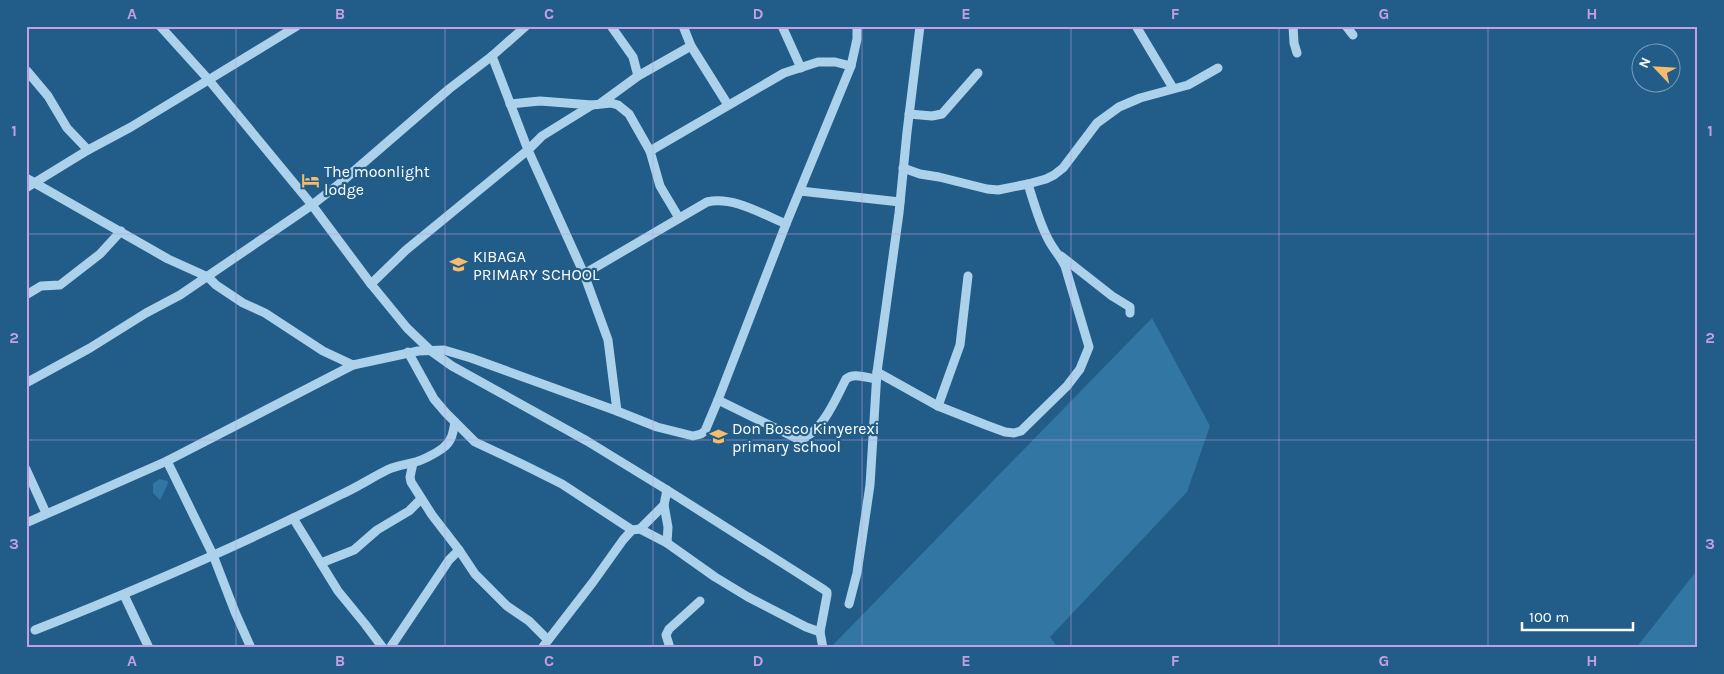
<svg xmlns="http://www.w3.org/2000/svg" width="1724" height="674" viewBox="0 0 1724 674" font-family="Karla,sans-serif">
<rect width="100%" height="100%" fill="#215d88"/>
<g fill="#3276a4">
<polygon points="1152,318 1210,426 1187,492 1050,637 1058,648 830,648"/>
<polygon points="159,479 168,481 167,486 160,500 153,493 153,484"/>
<polygon points="1698,569 1698,648 1636,648"/>
</g>
<g fill="none" stroke-linecap="round" stroke-linejoin="round">
<g stroke="#acd1ea" stroke-width="9">
<polyline points="160,26 208,79 312,205 371,284 407,328 431,351 452,366 587,441 667,490 823,589 827,592 827,595 820,632 823,648"/>
<polyline points="611,26 633,57 638,76"/>
<polyline points="683,26 691,46 728,105"/>
<polyline points="782,26 801,68"/>
<polyline points="1136,26 1173,88"/>
<polyline points="1293,26 1294,43 1297,53"/>
<polyline points="1346,26 1353,35"/>
<polyline points="492,56 528,150 584,274 608,340 617,411"/>
<polyline points="27,71 48,96 67,128 88,150"/>
<polyline points="601,103 638,76 691,46"/>
<polyline points="510,104 540,101 592,105"/>
<polyline points="909,114 932,116 942,114 978,73"/>
<polyline points="650,151 784,73 818,62 835,62 851,66"/>
<polyline points="903,168 920,174 939,177 987,189 998,190 1028,184 1046,179 1054,175 1063,168 1097,123 1119,107 1140,98 1188,85 1218,68"/>
<polyline points="26,178 168,259 208,277 216,285 243,303 265,313 323,351 353,365"/>
<polyline points="26,188 88,150 131,127 297,26"/>
<polyline points="800,191 900,202"/>
<polyline points="1061,256 1112,296 1130,307 1130,313"/>
<path d="M584,274L707,202C733,196 762,214 786,224"/>
<polyline points="371,284 406,250 528,150 542,136 592,105 611,103 618,105 629,114 650,151 660,186 679,218"/>
<polyline points="26,295 41,286 60,285 100,254 121,231"/>
<polyline points="408,352 434,399 446,413 475,442 522,464 562,484 632,530"/>
<path d="M877,372L938,406L986,425L1005,432L1014,433L1021,431L1067,386L1080,369L1089,347L1065,266C1060,256 1053,249 1048,239C1039,222 1034,203 1028,184"/>
<polyline points="26,383 90,348 146,313 180,295 312,205 339,184 449,89 492,56 526,26"/>
<path d="M718,400L800,440C823,431 835,400 846,379C854,372 866,378 876,379"/>
<polyline points="938,406 960,345 968,276"/>
<polyline points="167,461 213,555 235,612 251,648"/>
<polyline points="413,463 410,477 411,482 432,515 459,550 475,574 507,606 529,621 548,640"/>
<polyline points="26,469 46,513"/>
<polyline points="664,505 668,527 667,543"/>
<polyline points="293,518 338,591 365,624 383,648"/>
<polyline points="26,523 167,461 353,365 418,351 444,350 471,358 617,411 657,427 693,436 701,434 705,431 718,400 786,224 851,66 857,39 857,26"/>
<polyline points="640,529 664,505 667,490"/>
<polyline points="321,563 354,550 377,530 409,511 421,499"/>
<polyline points="124,595 149,648"/>
<polyline points="849,604 857,573 870,485 877,372 899,213 907,132 920,26"/>
<path d="M35,630C139,589 241,545 340,495C356,488 371,478 387,470C395,466 403,465 412,463C421,461 435,454 443,448C452,441 453,433 455,422"/>
<polyline points="390,648 449,560 459,550"/>
<polyline points="542,648 593,582 623,540 632,530 640,529 667,543 715,577 748,597 806,627 820,632"/>
<polyline points="670,648 666,635 669,629 700,601"/>
</g>
</g>
<path fill="none" stroke="#c4a0e2" stroke-width="1" stroke-opacity="0.55" d="M236,26V648M445,26V648M653,26V648M862,26V648M1071,26V648M1279,26V648M1488,26V648M26,234H1698M26,440H1698"/>
<defs>
<symbol id="hotel-bare" viewBox="-9 -9 18 18"><path d="M-6-4.5h1.5V1H6V5H4.5V3h-9V5H-6ZM-4 0a1.8 1.8 0 1 1 3.6 0ZM.5 0V-2.5h3Q6-2.5 6 0Z" fill="#f7bb6d" stroke="#215d88" stroke-width="2.5" paint-order="stroke"/></symbol>
<symbol id="school-bare" viewBox="-9 -9 18 18"><path d="M0-5L7-2L0 1L-7-2ZM-4 1L0 2.5L4 1V4Q0 6-4 4Z" fill="#f7bb6d" stroke="#215d88" stroke-width="2.5" paint-order="stroke"/></symbol>
</defs>
<g fill-rule="evenodd">
<use href="#hotel-bare" x="298" y="168" width="25" height="25"/>
<use href="#school-bare" x="446" y="252" width="25" height="25"/>
<use href="#school-bare" x="706" y="424" width="25" height="25"/>
</g>
<g text-anchor="middle" dominant-baseline="central" stroke-width="4.5" stroke-linejoin="round" paint-order="stroke">
<g font-size="16" fill="#fff" stroke="#215d88" text-anchor="start">
<text x="324" y="171">The moonlight<tspan x="324" dy="18">lodge</tspan></text>
<text x="473" y="256">KIBAGA<tspan x="473" dy="18">PRIMARY SCHOOL</tspan></text>
<text x="732" y="428">Don Bosco Kinyerexi<tspan x="732" dy="18">primary school</tspan></text>
</g>
</g>
<rect width="1724" height="674" fill="none" stroke="#215d88" stroke-width="55"/>
<g transform="translate(1656 68) rotate(295)"><circle r="24" fill="#215d88" stroke="#7a9eb8"/>
<path d="M0-4L9 19L0 12L-9 19Z" fill="#f7bb6d"/>
<text y="-8" font-size="14" font-weight="bold" text-anchor="middle" fill="#ffffff">N</text>
</g>
<path d="M1522 622v8h111v-8" fill="none" stroke="#ffffff" stroke-width="2.5"/>
<text x="1529" y="622" font-size="15" fill="#ffffff" stroke="#215d88" stroke-width="4" paint-order="stroke">100 m</text>
<rect x="28" y="28" width="1668" height="618" fill="none" stroke="#c4a0e2" stroke-width="2"/>
<g font-size="16" text-anchor="middle" font-weight="bold" fill="#c4a0e2">
<text x="132" y="19">A</text>
<text x="340" y="19">B</text>
<text x="549" y="19">C</text>
<text x="758" y="19">D</text>
<text x="966" y="19">E</text>
<text x="1175" y="19">F</text>
<text x="1384" y="19">G</text>
<text x="1592" y="19">H</text>
<text x="14" y="136">1</text>
<text x="1710" y="136">1</text>
<text x="14" y="343">2</text>
<text x="1710" y="343">2</text>
<text x="14" y="549">3</text>
<text x="1710" y="549">3</text>
<text x="132" y="666">A</text>
<text x="340" y="666">B</text>
<text x="549" y="666">C</text>
<text x="758" y="666">D</text>
<text x="966" y="666">E</text>
<text x="1175" y="666">F</text>
<text x="1384" y="666">G</text>
<text x="1592" y="666">H</text>
</g>
</svg>
